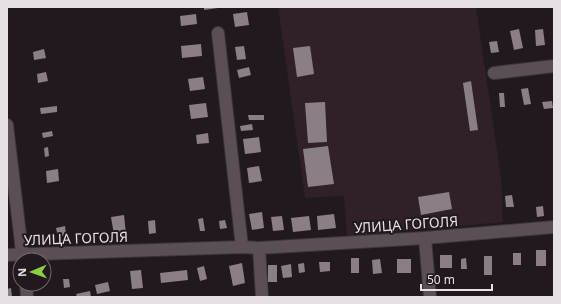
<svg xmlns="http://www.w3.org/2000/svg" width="561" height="304" viewBox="0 0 561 304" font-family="'Noto Sans',sans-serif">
<rect width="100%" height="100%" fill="#22191f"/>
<polygon fill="#2f202a" points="278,7 476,7 501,177 503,222 347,236 344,196 305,198"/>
<g fill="#8b7f87">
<polygon points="204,7 218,7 218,8 204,10"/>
<polygon points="247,12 249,25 235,27 233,14"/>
<polygon points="196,14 197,24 181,26 180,16"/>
<polygon points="519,29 523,48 514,50 510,31"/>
<polygon points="543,29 545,45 536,46 535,30"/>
<polygon points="497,41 499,52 491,53 489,42"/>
<polygon points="201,44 202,56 182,58 181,46"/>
<polygon points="244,46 246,59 237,60 235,47"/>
<polygon points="310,46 314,74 297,77 293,48"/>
<polygon points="44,49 46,58 34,60 33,52"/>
<polygon points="249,67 251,75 239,78 237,70"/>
<polygon points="46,72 48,81 38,83 37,74"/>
<polygon points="203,77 205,89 190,91 188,79"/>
<polygon points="471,81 478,130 470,131 463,83"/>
<polygon points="528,88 531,104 524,105 521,89"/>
<polygon points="499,93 504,93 505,107 500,107"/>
<polygon points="552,101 553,108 544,109 542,102"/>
<polygon points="325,102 327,142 308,143 305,103"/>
<polygon points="206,103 208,117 191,119 189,105"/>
<polygon points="57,106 57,112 41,114 40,108"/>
<polygon points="248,115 264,115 264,120 249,120"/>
<polygon points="252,124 253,130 241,131 240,126"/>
<polygon points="52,131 53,136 43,138 42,133"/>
<polygon points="208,133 209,143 197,144 196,135"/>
<polygon points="259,137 261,152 245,154 243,139"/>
<polygon points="328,146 334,184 308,187 303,149"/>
<polygon points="48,147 49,156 45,157 44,148"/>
<polygon points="259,166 262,181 249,183 247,168"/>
<polygon points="58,169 59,181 47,183 46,171"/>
<polygon points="449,192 452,209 421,215 418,197"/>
<polygon points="512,195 514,207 506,207 505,196"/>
<polygon points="543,206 544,216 537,217 536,207"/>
<polygon points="262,212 264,228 252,230 249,214"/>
<polygon points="334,214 336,228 318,230 317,216"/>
<polygon points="124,215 126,234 114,235 111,217"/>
<polygon points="282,216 284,230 273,231 271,217"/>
<polygon points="309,216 311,230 293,232 291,218"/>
<polygon points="203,218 205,231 200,231 198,219"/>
<polygon points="155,220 156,233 149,234 148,221"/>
<polygon points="225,220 227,228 220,229 219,221"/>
<polygon points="65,226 66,235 58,237 56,228"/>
<rect x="536" y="250" width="10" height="16"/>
<rect x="513" y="253" width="8" height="12"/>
<rect x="440" y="255" width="12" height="13"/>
<rect x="484" y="256" width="8" height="19"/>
<rect x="351" y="258" width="8" height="15"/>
<polygon points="466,258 467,269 461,269 461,259"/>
<polygon points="380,259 382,273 373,274 372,260"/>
<rect x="397" y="259" width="14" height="14"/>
<polygon points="319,262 330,262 330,271 320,272"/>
<polygon points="242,263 245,283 233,286 229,266"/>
<polygon points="304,263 305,272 299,273 298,264"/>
<polygon points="291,264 292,277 283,278 281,266"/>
<rect x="268" y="265" width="9" height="17"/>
<polygon points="204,266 207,279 200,281 197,268"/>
<polygon points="141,270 143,288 132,289 130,271"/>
<polygon points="187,270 188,280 161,283 160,273"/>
<polygon points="63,279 69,279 70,287 64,288"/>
<polygon points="108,282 110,291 97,294 95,285"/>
<polygon points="11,288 12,297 7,297 7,289"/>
<polygon points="90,291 91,297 77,297 76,294"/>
</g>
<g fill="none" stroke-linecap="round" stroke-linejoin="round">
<defs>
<g id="minor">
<polyline points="218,33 242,247"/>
<polyline points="494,73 554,66"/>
<polyline points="7,125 23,260"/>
<polyline points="425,238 430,297"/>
<polyline points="259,248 262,297"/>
<polyline points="7,255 242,247 259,248 425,238 554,227"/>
<polyline points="26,284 27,297"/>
</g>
</defs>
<use href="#minor" stroke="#3b3539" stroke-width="14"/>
<use href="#minor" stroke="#5a4f56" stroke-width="12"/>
</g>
<g text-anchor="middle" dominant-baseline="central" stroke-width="4" stroke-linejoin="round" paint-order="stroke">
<g font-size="14" fill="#e6dfe3" stroke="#22191f">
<text transform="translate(406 224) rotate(-4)">УЛИЦА ГОГОЛЯ</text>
<text transform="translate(76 238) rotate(-2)">УЛИЦА ГОГОЛЯ</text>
</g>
</g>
<rect width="561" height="304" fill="none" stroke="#e6dfe3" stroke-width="16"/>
<g transform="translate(32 272) rotate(268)"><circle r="19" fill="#22191f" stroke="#70686d"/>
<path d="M0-3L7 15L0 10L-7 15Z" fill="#8fcd42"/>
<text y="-6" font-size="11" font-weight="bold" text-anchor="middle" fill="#e6dfe3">N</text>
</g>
<path d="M421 284v6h71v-6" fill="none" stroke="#e6dfe3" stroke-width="2"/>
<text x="427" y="284" font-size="12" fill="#e6dfe3" stroke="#22191f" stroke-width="3" paint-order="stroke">50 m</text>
</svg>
